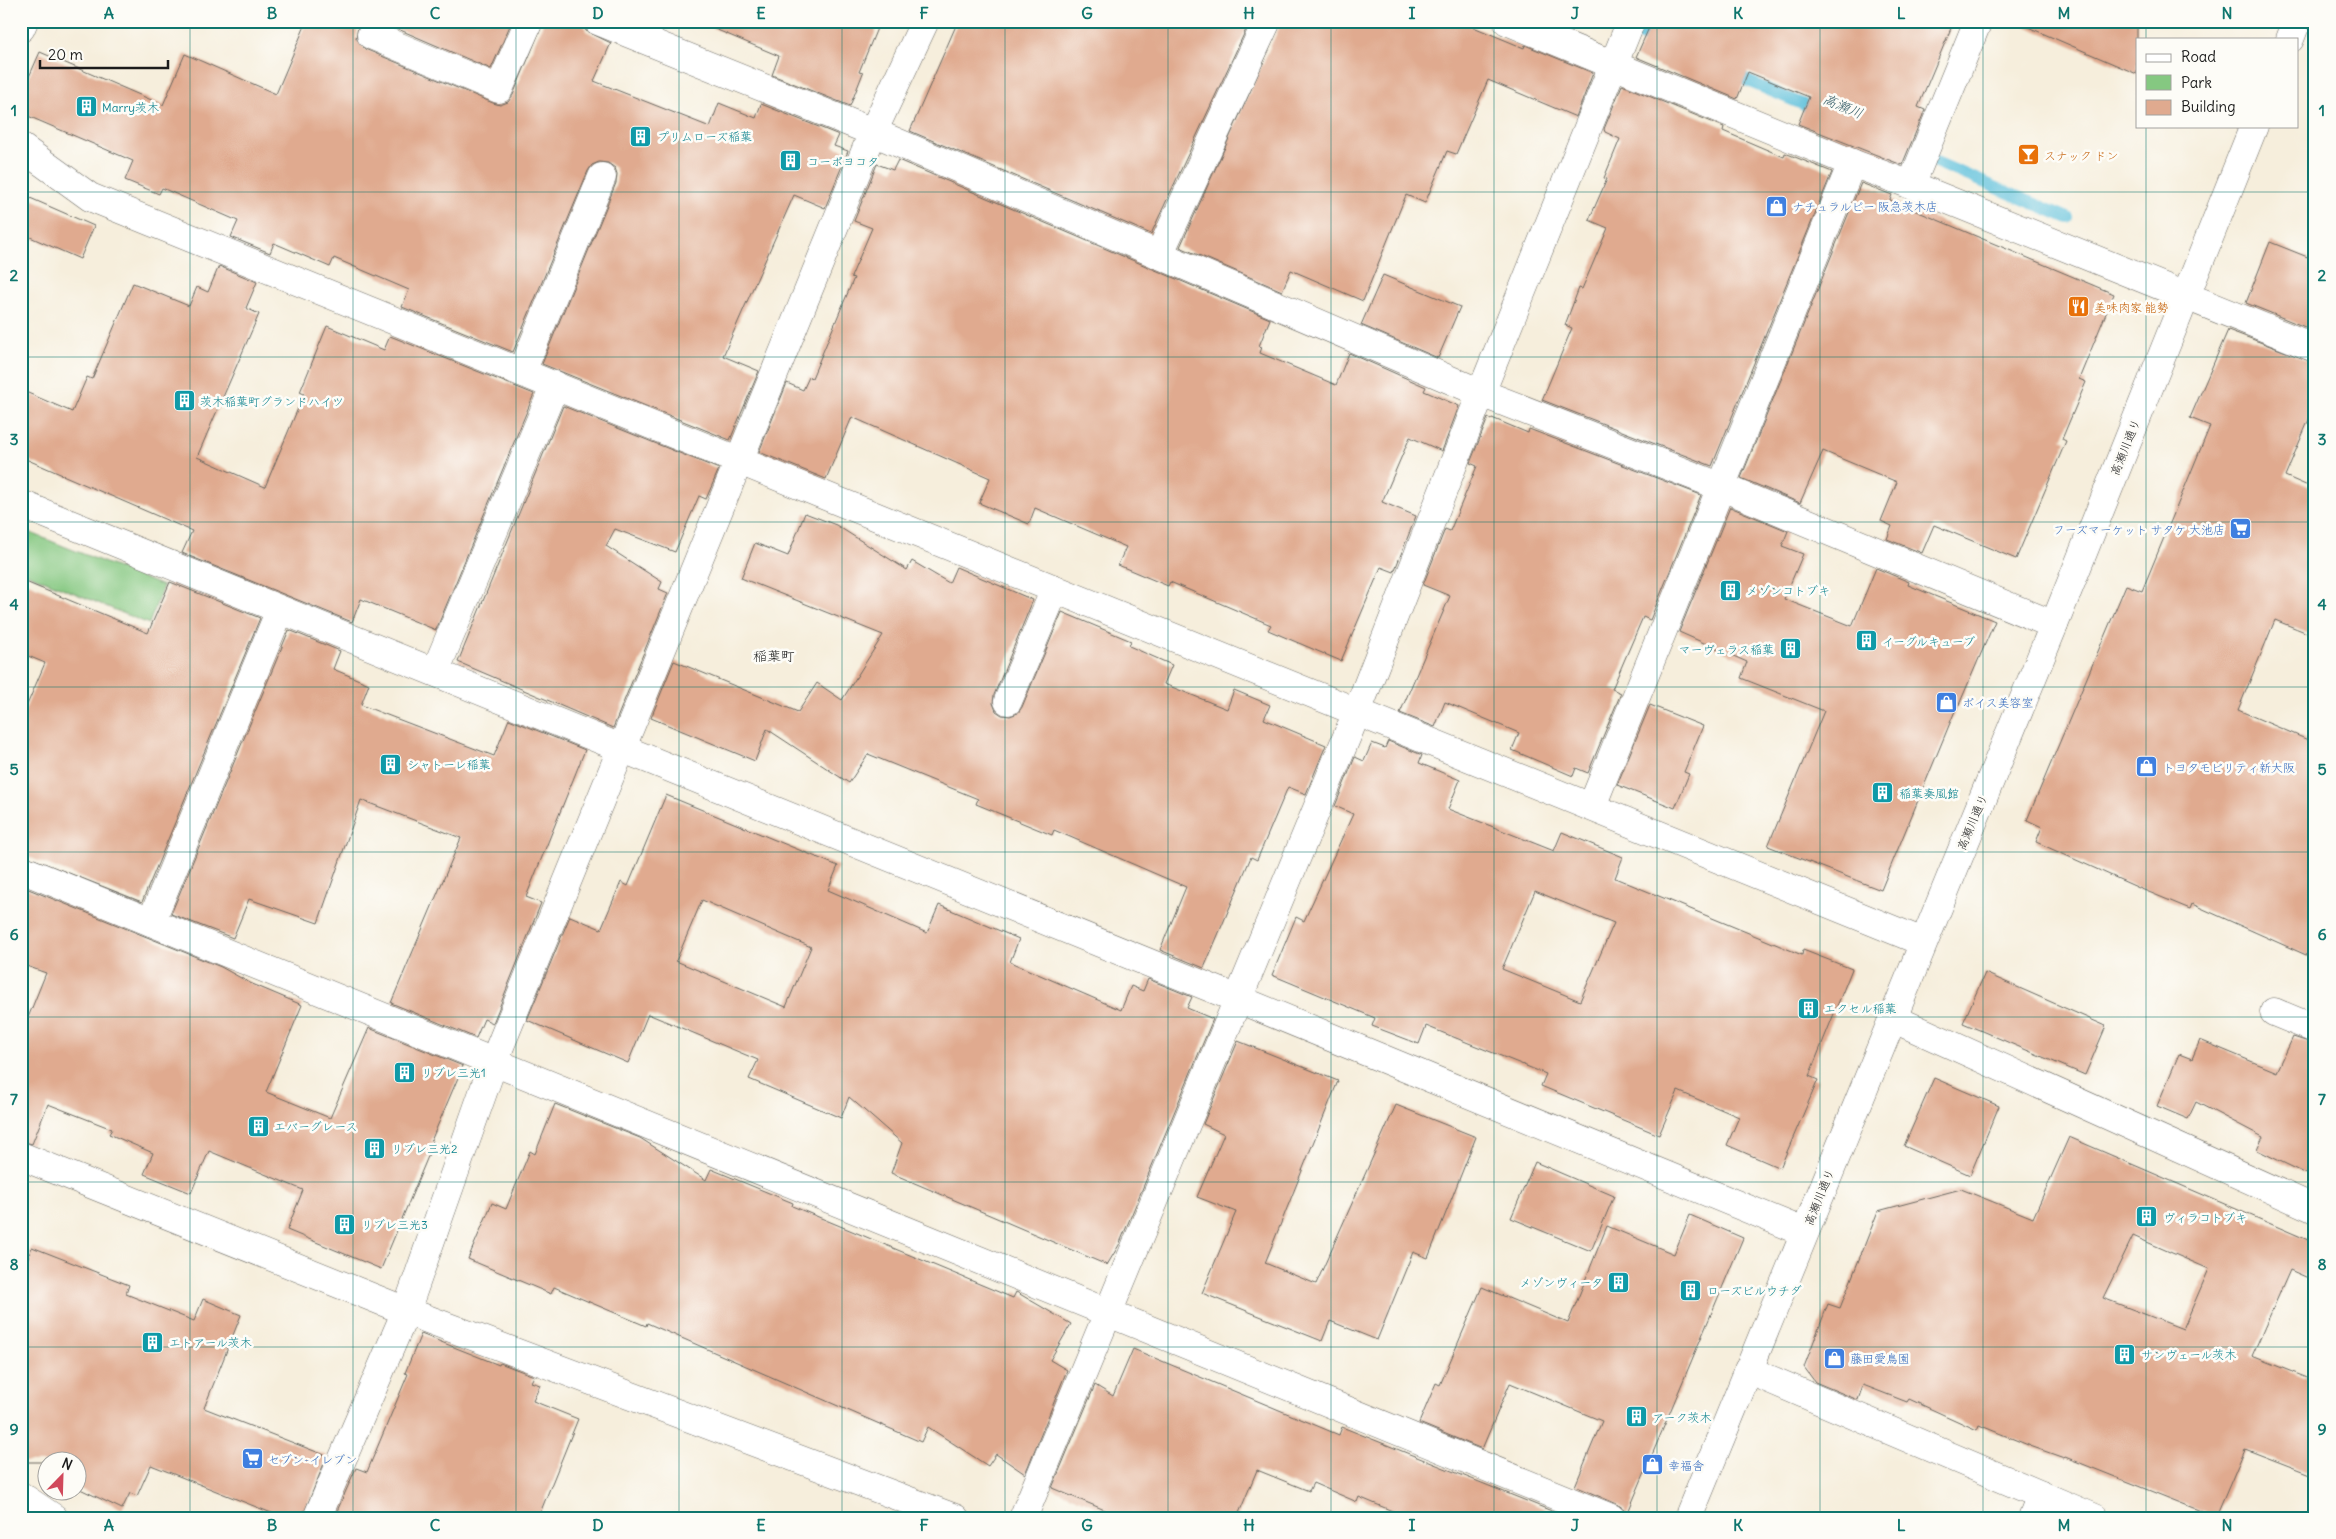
<svg xmlns="http://www.w3.org/2000/svg" width="2336" height="1539" viewBox="0 0 2336 1539" font-family="Delius,'Klee One',sans-serif">
<rect width="100%" height="100%" fill="#fdfcf7"/>
<filter id="ink" filterUnits="userSpaceOnUse"><feTurbulence type="fractalNoise" baseFrequency=".02" numOctaves="2"/><feDisplacementMap in="SourceGraphic" scale="10" xChannelSelector="R" yChannelSelector="G"/><feConvolveMatrix kernelMatrix="1 2 1 2 8 2 1 2 1" color-interpolation-filters="sRGB"/></filter>
<filter id="wash" filterUnits="userSpaceOnUse"><feTurbulence type="fractalNoise" baseFrequency=".0096" numOctaves="4" result="noise"/><feDisplacementMap in="SourceGraphic" scale="20" xChannelSelector="R" yChannelSelector="G"/><feGaussianBlur stdDeviation="1.12" result="paint"/><feColorMatrix in="noise" values="0 0 0 0 0 0 0 0 0 0 0 0 0 0 0 0 0 1.4 0 .05"/><feComposite in="paint" operator="in"/></filter>
<g filter="url(#wash)">
<rect width="100%" height="100%" fill="#f6eedc"/>
<polygon fill="#85c881" stroke="#50724e" points="21,529 163,586 149,624 21,571"/>
<g fill="none" stroke-linecap="round" stroke-linejoin="round">
<g stroke="#5dc0db" stroke-width="12">
<polyline points="1607,21 1660,43"/>
<polyline points="1731,74 1821,112"/>
<polyline points="1919,155 2068,218"/>
</g>
</g>
<g id="blocks">
<g fill="#e0aa8f" fill-rule="evenodd">
<polygon points="307,21 359,21 356,38 365,49 493,103 500,105 508,102 513,95 544,21 583,21 586,31 611,43 594,81 710,127 719,103 756,118 761,104 839,135 834,146 848,151 825,208 794,195 723,356 759,371 730,440 542,364 616,183 617,174 615,168 608,163 599,162 592,165 588,171 513,352 402,307 409,290 334,258 330,267 274,243 270,253 231,237 238,221 162,188 159,194 125,180 133,161 21,113 21,95 40,52 163,105 185,54 276,94"/>
<polygon points="391,21 512,21 491,69 391,26"/>
<polygon points="696,21 880,21 859,72 863,73 850,106 772,75 779,56"/>
<polygon points="958,21 1250,21 1151,234 910,131"/>
<polygon points="1282,21 1459,21 1524,48 1525,45 1593,73 1576,117 1488,80 1456,154 1447,151 1425,203 1406,195 1363,301 1291,270 1282,291 1180,247"/>
<polygon points="1652,21 1954,21 1918,107 1925,110 1902,165 1798,124 1809,97 1748,72 1737,99 1636,57"/>
<polygon points="2014,21 2137,21 2137,74"/>
<polygon points="1622,85 1724,127 1723,131 1784,157 1785,153 1832,172 1712,466 1542,400 1572,328 1565,325 1579,288 1582,289 1608,228 1589,220 1607,179 1604,178 1620,139 1605,132 1604,129"/>
<polygon points="898,160 1270,319 1259,346 1262,347 1260,353 1336,385 1349,353 1426,387 1424,391 1459,406 1442,451 1410,437 1382,502 1416,516 1394,572 1381,567 1341,661 1268,630 1271,625 1170,582 1168,586 1118,565 1126,547 1035,508 1029,524 979,503 990,478 852,417 826,479 759,452 787,383 803,390 809,377 812,378 854,278 851,277 872,228 854,221 877,164 893,170"/>
<polygon points="1861,183 1892,195 1890,200 2114,294 2079,379 2086,382 2062,439 2066,441 2016,559 1934,525 1922,553 1887,539 1892,526 1881,521 1897,482 1823,451 1800,503 1741,478"/>
<polygon points="21,194 94,226 80,259 21,233"/>
<polygon points="2270,242 2315,260 2315,331 2246,303"/>
<polygon points="219,266 257,282 246,308 259,314 197,457 265,487 304,394 300,392 327,326 384,350 390,336 534,394 436,630 361,599 352,622 182,553 192,531 21,457 21,390 72,412 87,377 92,379 133,283 189,306 197,287 208,292"/>
<polygon points="1383,275 1460,307 1438,358 1361,325"/>
<polygon points="2228,330 2315,363 2315,405 2285,476 2315,489 2315,636 2275,620 2238,710 2315,743 2315,959 2192,904 2190,909 2139,888 2036,842 2042,827 2027,820 2126,585 2142,591 2210,426 2190,418"/>
<polygon points="563,406 719,469 706,499 699,496 675,552 615,529 606,546 662,582 659,589 668,593 613,728 458,662"/>
<polygon points="1488,418 1491,420 1492,418 1528,433 1529,429 1701,495 1650,620 1643,617 1612,689 1621,693 1588,773 1576,768 1573,776 1512,750 1519,733 1445,702 1435,727 1400,713 1450,596 1423,585 1445,529 1450,531 1477,466 1470,463"/>
<polygon points="1730,507 1788,531 1782,546 1803,554 1784,599 1852,626 1876,568 1909,582 1908,585 1995,621 1958,707 1957,706 1881,890 1768,846 1824,711 1741,678 1747,662 1679,632"/>
<polygon points="805,513 836,525 907,570 912,561 949,583 956,567 1033,600 994,695 993,703 996,711 1002,715 1010,716 1018,713 1022,707 1062,612 1131,641 1129,646 1172,665 1164,684 1227,709 1234,690 1270,705 1264,719 1326,745 1306,794 1288,787 1257,860 1251,857 1204,968 1160,950 1186,887 1054,830 1052,835 976,804 978,799 868,754 849,783 767,729 755,761 651,718 674,661 798,712 817,683 842,700 883,635 741,578 755,543 788,556"/>
<polygon points="21,580 148,633 170,582 260,618 142,902 21,854 21,719 45,663 21,653"/>
<polygon points="289,630 340,651 333,669 369,684 361,705 494,756 509,719 585,750 526,897 541,903 493,1023 484,1019 476,1038 391,1003 461,838 361,800 318,923 249,899 233,938 171,914"/>
<polygon points="1650,705 1703,726 1684,772 1689,774 1675,808 1617,785"/>
<path d="M1388,741L1422,755L1419,763L1460,780L1448,809L1554,851L1562,832L1623,857L1615,878L1802,955L1803,950L1852,969L1809,1076L1818,1080L1780,1168L1727,1145L1739,1117L1678,1091L1659,1135L1541,1086L1546,1074L1426,1026L1419,1044L1372,1026L1375,1018L1272,975L1296,917L1304,921L1353,814L1335,806L1355,757L1364,761L1372,743L1385,748ZM1535,891L1614,923L1580,1001L1502,969Z"/>
<path d="M666,795L838,866L828,890L927,933L939,905L1019,939L1010,962L1121,1010L1131,986L1143,991L1148,979L1192,997L1187,1008L1213,1019L1119,1245L1107,1265L891,1173L902,1143L849,1097L841,1118L749,1079L758,1060L648,1014L628,1063L527,1020L570,916L601,929L621,882L628,886ZM702,900L811,947L786,1007L676,961Z"/>
<polygon points="21,886 221,967 250,983 302,1005 266,1092 330,1118 369,1028 463,1066 431,1141 434,1142 381,1269 287,1230 303,1190 209,1151 191,1193 144,1174 153,1153 109,1134 112,1129 48,1104 32,1144 21,1141 21,1035 46,973 21,964"/>
<polygon points="1985,973 2106,1026 2085,1075 1963,1023"/>
<polygon points="2293,1037 2315,1044 2315,1178 2257,1150 2263,1137 2196,1102 2188,1119 2157,1106 2179,1054 2192,1059 2200,1040 2277,1072"/>
<polygon points="1238,1041 1338,1081 1265,1263 1316,1284 1396,1105 1476,1137 1428,1258 1413,1252 1377,1340 1330,1321 1322,1341 1202,1293 1236,1212 1197,1197 1224,1134 1203,1124"/>
<polygon points="1934,1078 1999,1106 1970,1175 1904,1146"/>
<polygon points="555,1104 640,1138 706,1180 711,1169 793,1203 792,1206 1013,1298 1016,1292 1018,1293 1071,1324 1050,1360 1067,1370 1025,1474 996,1454 988,1466 928,1427 921,1442 647,1323 646,1326 554,1287 551,1294 468,1259 492,1203 506,1209 530,1151 535,1154"/>
<path d="M2069,1137L2315,1243V1281L2290,1270L2252,1356L2315,1381V1476L2245,1449L2216,1517L2065,1457L2064,1458L2033,1447L1979,1425L1977,1430L1909,1399L1907,1402L1863,1385L1858,1400L1815,1382L1804,1367L1828,1304L1840,1308L1878,1211L1961,1189L2033,1218ZM2133,1236L2209,1269L2183,1329L2103,1298Z"/>
<polygon points="1535,1162 1614,1196 1591,1251 1511,1218"/>
<polygon points="1690,1215 1743,1238 1626,1517 1624,1509 1617,1504 1575,1486 1602,1421 1510,1383 1482,1449 1419,1423 1436,1383 1440,1385 1482,1287 1568,1323 1607,1226 1674,1254"/>
<polygon points="32,1247 129,1285 126,1294 194,1321 203,1299 241,1315 204,1408 327,1456 302,1518 284,1518 151,1465 137,1496 130,1493 122,1509 78,1488 78,1462 21,1462 21,1276"/>
<polygon points="421,1334 499,1365 500,1363 534,1376 531,1382 540,1385 533,1401 578,1419 538,1518 334,1518 356,1468 367,1472 408,1374 405,1373"/>
<polygon points="1133,1349 1339,1435 1342,1427 1569,1518 1409,1518 1359,1497 1357,1502 1313,1483 1309,1491 1257,1470 1237,1518 1124,1518 1052,1488 1095,1385 1113,1396"/>
</g>
</g>
</g>
<g filter="url(#ink)">
<use href="#blocks" fill-opacity="0" stroke="#68665f" stroke-width="1"/>
<g fill="none" stroke-linecap="round" stroke-linejoin="round">
<defs>
<g id="minor">
<polyline points="376,21 371,35 499,89 529,21"/>
<polyline points="598,21 873,132 1481,393 1722,487 2054,625"/>
<polyline points="1507,21 1852,163 1911,185 2315,348"/>
<polyline points="21,28 24,21"/>
<polyline points="2290,39 2297,21"/>
<polyline points="21,147 90,197 1923,942"/>
<polyline points="1911,185 1978,21"/>
<polyline points="1159,255 1267,21"/>
<polyline points="522,372 602,177"/>
<polyline points="21,504 1238,999 1804,1232"/>
<polyline points="435,672 555,385"/>
<polyline points="1008,701 1055,589"/>
<polyline points="1592,806 1852,163"/>
<polyline points="21,869 1611,1518"/>
<polyline points="151,922 280,610"/>
<polyline points="2274,1012 2315,1029"/>
<polyline points="1892,1018 2315,1209"/>
<polyline points="21,1156 406,1311 955,1518"/>
<polyline points="1748,1370 2095,1518"/>
<polyline points="317,1518 406,1311 494,1061 873,132 925,21"/>
<polyline points="1023,1518 1357,712 1481,393 1631,21"/>
<polyline points="1688,1518 2054,625 2254,126"/>
<polyline points="2032,1518 2041,1495"/>
</g>
<polyline id="major" points="21,1496 54,1518"/>
</defs>
<use href="#minor" stroke="#68665f" stroke-width="29"/>
<use href="#major" stroke="#68665f" stroke-width="29"/>
<use href="#minor" stroke="#fff" stroke-width="28"/>
<use href="#major" stroke="#fff" stroke-width="28"/>
</g>
</g>
<path fill="none" stroke="#0f766e" stroke-width="1" stroke-opacity="0.55" d="M190,21V1518M353,21V1518M516,21V1518M679,21V1518M842,21V1518M1005,21V1518M1168,21V1518M1331,21V1518M1494,21V1518M1657,21V1518M1820,21V1518M1983,21V1518M2146,21V39M2146,126V1518M21,192H2315M21,357H2315M21,522H2315M21,687H2315M21,852H2315M21,1017H2315M21,1182H2315M21,1347H2315"/>
<defs>
<symbol id="building-square" viewBox="-11 -11 22 22"><rect x="-9" y="-9" width="18" height="18" rx="4" fill="#0f9aa8" stroke="#fdfcf7"/><path d="M-4-6H4V6H1V3H-1V6H-4ZM-2.5-4.3h1.7v1.8h-1.7ZM.8-4.3h1.7v1.8H.8ZM-2.5-1h1.7V.8h-1.7ZM.8-1h1.7V.8H.8Z" fill="#fff"/></symbol>
<symbol id="bar-square" viewBox="-11 -11 22 22"><rect x="-9" y="-9" width="18" height="18" rx="4" fill="#e8710a" stroke="#fdfcf7"/><path d="M-6-5H6L.8 .8V4.5H3.5V6h-7V4.5H-.8V.8Z" fill="#fff"/></symbol>
<symbol id="shop-square" viewBox="-11 -11 22 22"><rect x="-9" y="-9" width="18" height="18" rx="4" fill="#3f7fe0" stroke="#fdfcf7"/><path d="M-5-2.5h2.3a2.7 3.5 0 0 1 5.4 0H5L5.5 6h-11ZM-1.5-2.5h3a1.5 2.3 0 0 0-3 0Z" fill="#fff"/></symbol>
<symbol id="restaurant-square" viewBox="-11 -11 22 22"><rect x="-9" y="-9" width="18" height="18" rx="4" fill="#e8710a" stroke="#fdfcf7"/><path d="M-5-6h1v4h1v-4h1v4h1v-4h1v5L-1.5 .5V6h-2V.5L-5-1ZM5-6V6H3V1.5H1.5Q1.5-4 5-6Z" fill="#fff"/></symbol>
<symbol id="supermarket-square" viewBox="-11 -11 22 22"><rect x="-9" y="-9" width="18" height="18" rx="4" fill="#3f7fe0" stroke="#fdfcf7"/><path d="M-6-5.5h2.5l.6 2H6L4.5 2H-2.5L-4.4-4H-6ZM-1.5 3.2a1.3 1.3 0 1 0 .1 0ZM3 3.2a1.3 1.3 0 1 0 .1 0Z" fill="#fff"/></symbol>
</defs>
<g fill-rule="evenodd">
<use href="#building-square" x="74" y="94" width="25" height="25"/>
<use href="#building-square" x="628" y="124" width="25" height="25"/>
<use href="#bar-square" x="2016" y="142" width="25" height="25"/>
<use href="#building-square" x="778" y="148" width="25" height="25"/>
<use href="#shop-square" x="1764" y="194" width="25" height="25"/>
<use href="#restaurant-square" x="2066" y="294" width="25" height="25"/>
<use href="#building-square" x="172" y="388" width="25" height="25"/>
<use href="#supermarket-square" x="2228" y="516" width="25" height="25"/>
<use href="#building-square" x="1718" y="578" width="25" height="25"/>
<use href="#building-square" x="1854" y="628" width="25" height="25"/>
<use href="#building-square" x="1778" y="636" width="25" height="25"/>
<use href="#shop-square" x="1934" y="690" width="25" height="25"/>
<use href="#building-square" x="378" y="752" width="25" height="25"/>
<use href="#shop-square" x="2134" y="754" width="25" height="25"/>
<use href="#building-square" x="1870" y="780" width="25" height="25"/>
<use href="#building-square" x="1796" y="996" width="25" height="25"/>
<use href="#building-square" x="392" y="1060" width="25" height="25"/>
<use href="#building-square" x="246" y="1114" width="25" height="25"/>
<use href="#building-square" x="362" y="1136" width="25" height="25"/>
<use href="#building-square" x="2134" y="1204" width="25" height="25"/>
<use href="#building-square" x="332" y="1212" width="25" height="25"/>
<use href="#building-square" x="1606" y="1270" width="25" height="25"/>
<use href="#building-square" x="1678" y="1278" width="25" height="25"/>
<use href="#building-square" x="140" y="1330" width="25" height="25"/>
<use href="#building-square" x="2112" y="1342" width="25" height="25"/>
<use href="#shop-square" x="1822" y="1346" width="25" height="25"/>
<use href="#building-square" x="1624" y="1404" width="25" height="25"/>
<use href="#supermarket-square" x="240" y="1446" width="25" height="25"/>
<use href="#shop-square" x="1640" y="1452" width="25" height="25"/>
</g>
<g text-anchor="middle" dominant-baseline="central" stroke-width="5" stroke-linejoin="round" paint-order="stroke">
<g font-size="12" fill="#0d838f" stroke="#fdfcf7" text-anchor="start">
<text x="102" y="107">Marry茨木</text>
<text x="657" y="136">プリムローズ稲葉</text>
<text x="807" y="161">コーポヨコタ</text>
<text x="200" y="401">茨木稲葉町グランドハイツ</text>
<text x="1746" y="590">メゾンコトブキ</text>
<text x="1882" y="641">イーグルキューブ</text>
<text x="1774" y="649" text-anchor="end">マーヴェラス稲葉</text>
<text x="407" y="764">シャトーレ稲葉</text>
<text x="1899" y="793">稲葉奏風館</text>
<text x="1824" y="1008">エクセル稲葉</text>
<text x="421" y="1072">リブレ三光1</text>
<text x="274" y="1126">エバーグレース</text>
<text x="391" y="1148">リブレ三光2</text>
<text x="2163" y="1217">ヴィラコトブキ</text>
<text x="361" y="1224">リブレ三光3</text>
<text x="1603" y="1282" text-anchor="end">メゾンヴィータ</text>
<text x="1707" y="1290">ローズビルウチダ</text>
<text x="169" y="1342">エトアール茨木</text>
<text x="2141" y="1354">サンヴェール茨木</text>
<text x="1652" y="1417">アーク茨木</text>
</g>
<g font-size="12" fill="#c56008" stroke="#fdfcf7" text-anchor="start">
<text x="2044" y="155">スナック ドン</text>
<text x="2094" y="307">美味肉家 能勢</text>
</g>
<g font-size="12" fill="#366cbe" stroke="#fdfcf7" text-anchor="start">
<text x="1792" y="206">ナチュラルピー 阪急茨木店</text>
<text x="2225" y="529" text-anchor="end">フーズマーケット サタケ 大池店</text>
<text x="1962" y="702">ボイス美容室</text>
<text x="2163" y="767">トヨタモビリティ新大阪</text>
<text x="1850" y="1358">藤田愛鳥園</text>
<text x="268" y="1459">セブン-イレブン</text>
<text x="1668" y="1465">幸福舎</text>
</g>
<g font-size="12" fill="#1c1c1c" stroke="#fdfcf7">
<text transform="translate(2125 447) rotate(-68)">高瀬川通り</text>
<text transform="translate(1972 822) rotate(-67)">高瀬川通り</text>
<text transform="translate(1819 1197) rotate(-68)">高瀬川通り</text>
</g>
<g font-size="14" font-style="italic" fill="#365e68" stroke="#fdfcf7">
<text transform="translate(1843 106) rotate(23)">高瀬川</text>
</g>
<g font-size="14" fill="#1c1c1c" stroke="#fdfcf7">
<text x="774" y="656">稲葉町</text>
</g>
</g>
<rect width="2336" height="1539" fill="none" stroke="#fdfcf7" stroke-width="55"/>
<rect x="2136" y="38" width="162" height="90" fill="#fdfcf7" stroke="#a3a29f"/>
<rect x="2146" y="54" width="25" height="8" fill="#ffffff" stroke="#a3a29f"/>
<text x="2181" y="62" font-size="15" fill="#1c1c1c">Road</text>
<rect x="2146" y="75" width="25" height="15" fill="#85c881" stroke="#a3a29f"/>
<text x="2181" y="88" font-size="15" fill="#1c1c1c">Park</text>
<rect x="2146" y="100" width="25" height="15" fill="#e0aa8f" stroke="#a3a29f"/>
<text x="2181" y="112" font-size="15" fill="#1c1c1c">Building</text>
<g transform="translate(62 1476) rotate(23)"><circle r="24" fill="#fdfcf7" stroke="#a3a29f"/>
<path d="M0-4L9 19L0 12L-9 19Z" fill="#d1495b"/>
<text y="-8" font-size="14" font-weight="bold" text-anchor="middle" fill="#1c1c1c">N</text>
</g>
<path d="M40 60v8h128v-8" fill="none" stroke="#1c1c1c" stroke-width="2.5"/>
<text x="48" y="60" font-size="15" fill="#1c1c1c" stroke="#fdfcf7" stroke-width="4" paint-order="stroke">20 m</text>
<rect x="28" y="28" width="2280" height="1484" fill="none" stroke="#0f766e" stroke-width="2"/>
<g font-size="16" text-anchor="middle" font-weight="bold" fill="#0f766e">
<text x="109" y="19">A</text>
<text x="272" y="19">B</text>
<text x="435" y="19">C</text>
<text x="598" y="19">D</text>
<text x="761" y="19">E</text>
<text x="924" y="19">F</text>
<text x="1087" y="19">G</text>
<text x="1249" y="19">H</text>
<text x="1412" y="19">I</text>
<text x="1575" y="19">J</text>
<text x="1738" y="19">K</text>
<text x="1901" y="19">L</text>
<text x="2064" y="19">M</text>
<text x="2227" y="19">N</text>
<text x="14" y="116">1</text>
<text x="2322" y="116">1</text>
<text x="14" y="281">2</text>
<text x="2322" y="281">2</text>
<text x="14" y="445">3</text>
<text x="2322" y="445">3</text>
<text x="14" y="610">4</text>
<text x="2322" y="610">4</text>
<text x="14" y="775">5</text>
<text x="2322" y="775">5</text>
<text x="14" y="940">6</text>
<text x="2322" y="940">6</text>
<text x="14" y="1105">7</text>
<text x="2322" y="1105">7</text>
<text x="14" y="1270">8</text>
<text x="2322" y="1270">8</text>
<text x="14" y="1435">9</text>
<text x="2322" y="1435">9</text>
<text x="109" y="1531">A</text>
<text x="272" y="1531">B</text>
<text x="435" y="1531">C</text>
<text x="598" y="1531">D</text>
<text x="761" y="1531">E</text>
<text x="924" y="1531">F</text>
<text x="1087" y="1531">G</text>
<text x="1249" y="1531">H</text>
<text x="1412" y="1531">I</text>
<text x="1575" y="1531">J</text>
<text x="1738" y="1531">K</text>
<text x="1901" y="1531">L</text>
<text x="2064" y="1531">M</text>
<text x="2227" y="1531">N</text>
</g>
</svg>
